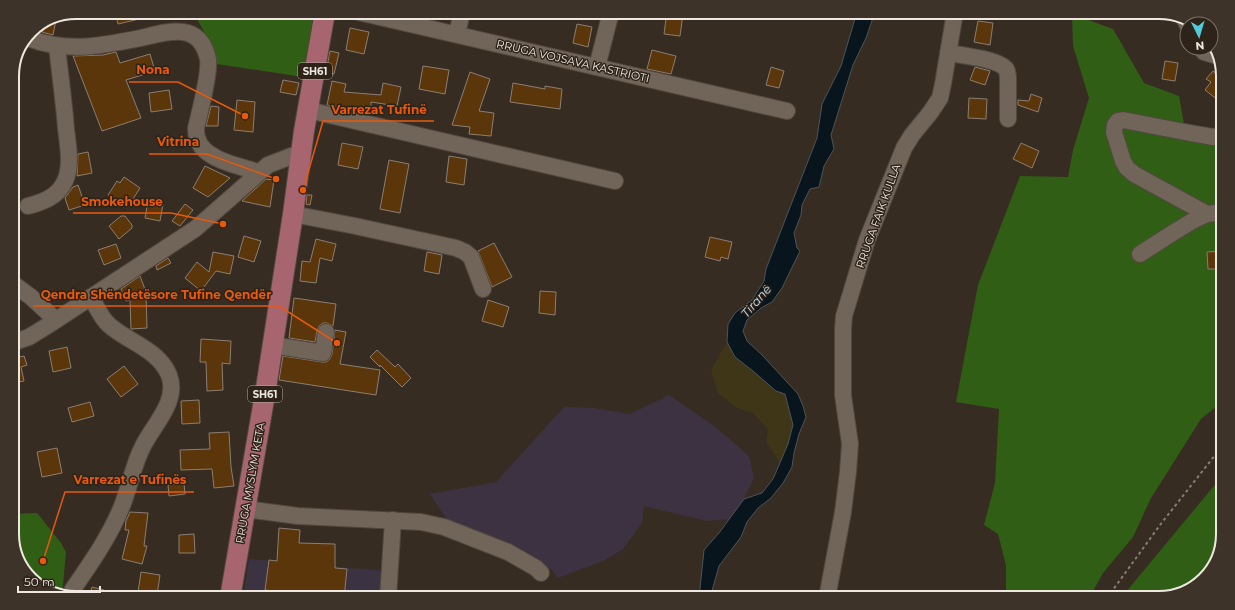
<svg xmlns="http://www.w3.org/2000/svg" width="1235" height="610" viewBox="0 0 1235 610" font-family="Montserrat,sans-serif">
<rect width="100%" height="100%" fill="#372c22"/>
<polygon fill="#3b3242" points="249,559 386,571 383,598 243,598"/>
<polygon fill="#3c3241" points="669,395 717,428 749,456 754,478 744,499 729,519 707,521 644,506 642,523 623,549 605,560 558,578 551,569 448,522 430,494 496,482 564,407 594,408 630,414"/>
<g fill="#315e15">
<polygon points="183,12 315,12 303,77 217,64 209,41 197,19"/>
<polygon points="1072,14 1113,29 1144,83 1179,96 1187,141 1211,141 1223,144 1223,401 1201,419 1151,498 1133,537 1103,573 1089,598 1006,598 1006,565 998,534 984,525 995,483 999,409 956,402 978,285 1020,176 1068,177 1073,150 1089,98 1073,46"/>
<polygon points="1223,475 1223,534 1216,562 1194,587 1159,598 1121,598"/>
<polygon points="37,513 61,543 66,552 62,595 48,591 23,570 12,538 12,514"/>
</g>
<polygon fill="#3e3616" points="727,342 735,358 785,394 793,425 788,444 780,463 766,442 768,429 753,413 735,407 718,393 711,370"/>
<polygon fill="#08151d" stroke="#4d5458" points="857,12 875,12 866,38 853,65 831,135 834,149 824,166 819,187 810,189 802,205 801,215 794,233 797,248 800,251 782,288 772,302 761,308 747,320 743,331 747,341 762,355 798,394 803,406 806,417 799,434 794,453 792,467 783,483 771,498 758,508 747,522 741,537 719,566 710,598 699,598 704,550 719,533 744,499 762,493 773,479 788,444 793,425 785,394 776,391 753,371 735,357 727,342 728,324 735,313 752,300 764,281 766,269 817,138 822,104 841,66"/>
<g fill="#5b360b" stroke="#8b7e72">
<polygon points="115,12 152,12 152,16 118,24"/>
<polygon points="667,12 683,14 680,36 664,34"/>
<polygon points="56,20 53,35 42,32 43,26"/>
<polygon points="978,21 993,23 990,45 974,42"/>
<polygon points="577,24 592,27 588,47 573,43"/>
<polygon points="350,28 369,32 364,54 346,50"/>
<polygon points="652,50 676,56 671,74 647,69"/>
<polygon points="330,51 339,53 334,74 326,72"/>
<polygon points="116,52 120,63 150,54 155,71 126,80 141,118 102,131 73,56 103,55"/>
<polygon points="1165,61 1178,63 1175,81 1162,79"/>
<polygon points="423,66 449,70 445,94 419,89"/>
<polygon points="771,67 784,71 779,88 766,85"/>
<polygon points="975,67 990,71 985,85 970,80"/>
<polygon points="1213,71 1223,79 1223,104 1205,90 1211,82 1206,79"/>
<polygon points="470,72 490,79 479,111 494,113 491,136 469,134 470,127 452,125"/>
<polygon points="283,80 299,83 296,95 280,92"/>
<polygon points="332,81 346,84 344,92 381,95 383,83 401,87 397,106 371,102 371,114 327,105"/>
<polygon points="513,83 545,89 545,86 562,89 560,109 510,102"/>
<polygon points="169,90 172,109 151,112 149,93"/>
<polygon points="1031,94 1042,98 1038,112 1018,105 1018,100 1029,101"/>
<polygon points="969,98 987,99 986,119 968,118"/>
<polygon points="237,100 255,102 253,132 234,130"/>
<polygon points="211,106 219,107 218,126 206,126"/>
<polygon points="342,143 363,147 358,169 338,165"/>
<polygon points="1021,143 1039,151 1032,168 1013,159"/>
<polygon points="88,152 92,173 77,176 78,154"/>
<polygon points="449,156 467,159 464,185 446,182"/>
<polygon points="389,160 409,164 400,213 380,209"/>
<polygon points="205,166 230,178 208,197 193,188"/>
<polygon points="124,177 140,188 128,207 108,195 117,181 120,183"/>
<polygon points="266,179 274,180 270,207 242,201"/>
<polygon points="78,185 85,205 69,210 65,198 73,187"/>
<polygon points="307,195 312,195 310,205 306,204"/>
<polygon points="148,201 163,204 160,221 145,218"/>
<polygon points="185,204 193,210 180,226 172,221"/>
<polygon points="121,216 125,216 132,225 132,228 119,239 109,226"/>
<polygon points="244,236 261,241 254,262 238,257"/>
<polygon points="710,237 732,242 728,259 721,257 720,261 705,257"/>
<polygon points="316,239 336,244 332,261 320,258 316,283 300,281 302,261 310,262"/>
<polygon points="494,243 512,277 492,287 478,251"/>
<polygon points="116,244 121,258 104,265 98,250"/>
<polygon points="1223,251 1223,269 1208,269 1207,252"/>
<polygon points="213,252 234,256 230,274 216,271 201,291 185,278 197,262 209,272"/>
<polygon points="427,252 442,255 439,274 424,271"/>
<polygon points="168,258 171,263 157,270 156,266"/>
<polygon points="140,276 146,292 147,328 131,329 130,300 126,301 121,289"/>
<polygon points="540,291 556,292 555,315 539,313"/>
<polygon points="294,298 336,304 333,326 327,323 323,323 319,326 317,331 315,342 289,338"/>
<polygon points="488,300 509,307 503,327 482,321"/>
<polygon points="335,330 346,332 340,364 380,370 376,395 279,380 283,356 322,362 326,362 330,359 332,354"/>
<polygon points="201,339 231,341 230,364 222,363 223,390 207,391 206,362 200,362"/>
<polygon points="67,347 71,368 53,372 49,351"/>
<polygon points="377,350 395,367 398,364 411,378 402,387 380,365 380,367 370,357"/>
<polygon points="17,351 19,357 24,356 27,365 21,367 24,381 12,383 12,352"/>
<polygon points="124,366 138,384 121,397 107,379"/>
<polygon points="199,400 200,423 182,424 181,401"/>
<polygon points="90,402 94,416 72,422 68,408"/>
<polygon points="229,432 231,467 234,486 214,488 212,469 181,470 180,450 210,449 209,433"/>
<polygon points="57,448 62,473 42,477 37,452"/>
<polygon points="184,483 185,494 169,496 168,485"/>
<polygon points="130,512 148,513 144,546 147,546 142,564 122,559 129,530 125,530 126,521"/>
<polygon points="279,528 300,530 299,543 335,544 335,568 347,569 344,598 265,590 269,560 277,561"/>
<polygon points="194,534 195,553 179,553 179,535"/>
<polygon points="141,572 160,575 157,595 138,592"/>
<polygon points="92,587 104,590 102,598 89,598"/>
</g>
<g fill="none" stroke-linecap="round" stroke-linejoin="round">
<defs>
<g id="minor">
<polyline points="358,12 787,111"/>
<polyline points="1184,18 1187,24"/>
<polyline points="457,34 462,12"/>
<path d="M28,38C67,53 101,46 141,38C154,35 169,30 183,32C198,34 205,45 208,59C210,74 200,111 196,128C196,131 196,134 197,137C202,160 240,166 258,172"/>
<polyline points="1201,48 1204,52 1217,56"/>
<path d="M948,53C961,55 997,59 1005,68C1008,70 1007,73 1008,77V119"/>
<polyline points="597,67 611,12"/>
<polyline points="308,110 615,181"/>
<path d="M28,206C43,202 58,197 65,181C72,165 68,146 66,129C64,102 60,74 57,46"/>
<polyline points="293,214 355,226 456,248 465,252 471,257 483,289"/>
<polyline points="1207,214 1134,174 1127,168 1123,161 1114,132 1115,125 1118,121 1123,120 1190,133 1213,137 1223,136"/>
<polyline points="1140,254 1171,234 1194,220 1207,214 1223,212"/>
<polyline points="12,283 31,297 56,320"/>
<polyline points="12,343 29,337 47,326 195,229 210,216 268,165 302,152"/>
<polyline points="272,345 323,353 326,332"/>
<polyline points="246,509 298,516 421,522 444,527 508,552 536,568 541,573"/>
<path d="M70,597L73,589C91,563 110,536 122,506C130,486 133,465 143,446C154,424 179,401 169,375C158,349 128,342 109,325C101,318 96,306 91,297"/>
<polyline points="388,598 393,520"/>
<polyline points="827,598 843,512 848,472 850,444 843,395 843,329 844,316 867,240 904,148 912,135 930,113 940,98 943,84 955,12"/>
</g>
<polyline id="major" points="230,598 266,388 293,214 304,131 325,12"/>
</defs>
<use href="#minor" stroke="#51483e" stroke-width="18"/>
<use href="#major" stroke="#51483e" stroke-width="22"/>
<polyline stroke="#877e76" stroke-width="2" stroke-dasharray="3 3" stroke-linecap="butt" points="1107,598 1160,525 1223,445"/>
<use href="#minor" stroke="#716459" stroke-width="16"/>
<use href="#major" stroke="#a76570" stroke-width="20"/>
</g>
<g text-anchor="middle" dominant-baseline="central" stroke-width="3" stroke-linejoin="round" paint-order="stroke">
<g fill="#2d2319" stroke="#b5ada5" stroke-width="1">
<rect x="298" y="63" width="34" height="16" rx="3"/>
<rect x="248" y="386" width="34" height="16" rx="3"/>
</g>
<g font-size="10" font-weight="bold" fill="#efe8e1">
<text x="315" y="71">SH61</text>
<text x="265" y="394">SH61</text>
</g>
<g font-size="11" fill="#efe8e1" stroke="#2d2319">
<text transform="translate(573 61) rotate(13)">RRUGA VOJSAVA KASTRIOTI</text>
<text transform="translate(878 216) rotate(-70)">RRUGA FAIK KULLA</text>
<text transform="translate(250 483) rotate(-80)">RRUGA MYSLYM KETA</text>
</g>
<g font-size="12" font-style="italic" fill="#c9e0ee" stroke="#2d2319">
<text transform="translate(756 301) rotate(-49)">Tiranë</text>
</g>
</g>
<path d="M0 0H1235V610H0ZM76 19H1159A57 57 0 0 1 1216 76V534A57 57 0 0 1 1159 591H76A57 57 0 0 1 19 534V76A57 57 0 0 1 76 19Z" fill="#3d3329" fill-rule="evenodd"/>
<path fill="none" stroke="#efe8e1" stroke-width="2" d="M76 19H1159A57 57 0 0 1 1216 76V534A57 57 0 0 1 1159 591H76A57 57 0 0 1 19 534V76A57 57 0 0 1 76 19Z"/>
<path fill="none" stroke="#e8590c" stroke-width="1.5" d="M245 116L178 82H129M303 190L323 121H434M276 179L207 154H149M223 224L171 213H73M337 343L279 306H33M43 561L65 492H194"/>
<g fill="#e8590c" stroke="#2d2319" stroke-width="1.5">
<circle cx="245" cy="116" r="4"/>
<circle cx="303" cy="190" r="4"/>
<circle cx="276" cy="179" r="4"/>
<circle cx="223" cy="224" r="4"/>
<circle cx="337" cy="343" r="4"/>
<circle cx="43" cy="561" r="4"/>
</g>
<g font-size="12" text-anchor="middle" font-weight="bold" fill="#e8590c" stroke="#2d2319" stroke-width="3" stroke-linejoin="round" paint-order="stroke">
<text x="153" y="74">Nona</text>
<text x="379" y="114">Varrezat Tufinë</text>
<text x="178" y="146">Vitrina</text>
<text x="122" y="206">Smokehouse</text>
<text x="156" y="299">Qendra Shëndetësore Tufine Qendër</text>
<text x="130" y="484">Varrezat e Tufinës</text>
</g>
<g transform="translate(1199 36) rotate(175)"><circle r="19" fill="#2d2319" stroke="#7b7269"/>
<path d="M0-3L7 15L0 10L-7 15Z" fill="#52cbd9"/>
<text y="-6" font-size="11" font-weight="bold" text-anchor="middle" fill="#efe8e1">N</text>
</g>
<path d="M18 586v6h82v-6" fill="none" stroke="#efe8e1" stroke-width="2"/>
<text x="24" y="586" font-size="12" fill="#efe8e1" stroke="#2d2319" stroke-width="3" paint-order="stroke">50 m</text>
</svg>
